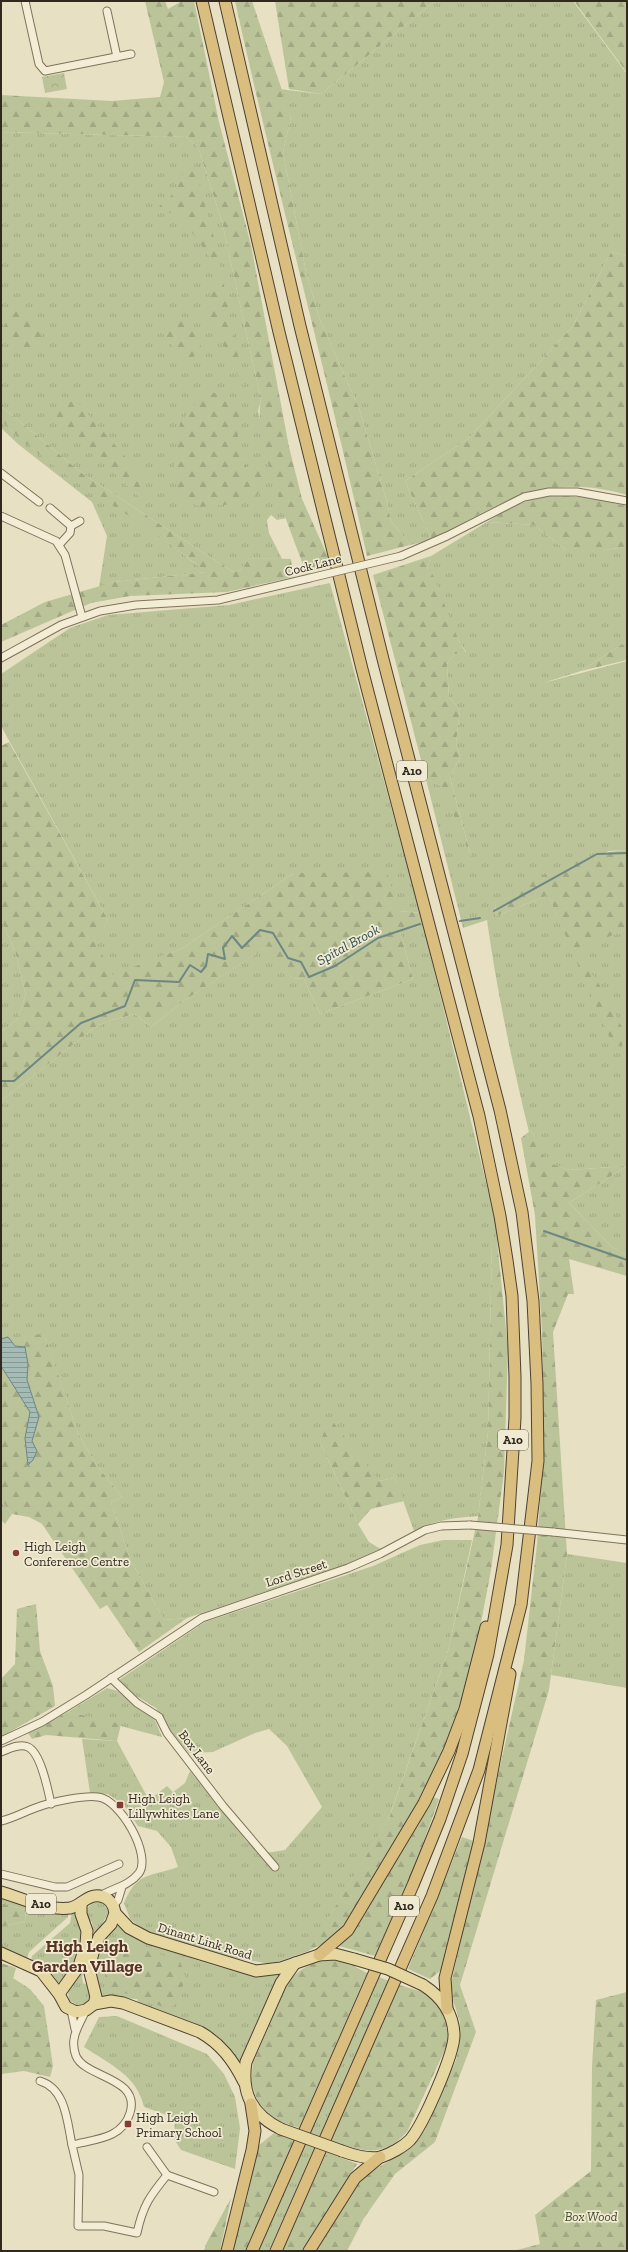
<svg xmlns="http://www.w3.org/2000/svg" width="628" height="2252" viewBox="0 0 628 2252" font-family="'Zilla Slab',serif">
<defs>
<pattern id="grass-tufts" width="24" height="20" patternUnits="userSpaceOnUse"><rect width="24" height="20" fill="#bbc499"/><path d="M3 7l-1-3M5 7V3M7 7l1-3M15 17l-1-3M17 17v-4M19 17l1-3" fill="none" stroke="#a1a883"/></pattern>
<pattern id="forest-firs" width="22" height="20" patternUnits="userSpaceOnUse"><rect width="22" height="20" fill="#bbc499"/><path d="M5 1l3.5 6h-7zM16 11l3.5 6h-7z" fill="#a1a883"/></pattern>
<pattern id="park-crowns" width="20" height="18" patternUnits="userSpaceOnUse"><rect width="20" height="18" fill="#bbc499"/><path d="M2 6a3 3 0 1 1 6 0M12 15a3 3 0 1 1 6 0" fill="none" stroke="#a1a883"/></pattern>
<pattern id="water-rules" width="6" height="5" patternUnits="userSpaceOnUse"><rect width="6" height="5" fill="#a5bbb6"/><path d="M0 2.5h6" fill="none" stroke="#879893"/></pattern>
</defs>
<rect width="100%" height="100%" fill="#e7e0c3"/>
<g fill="url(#grass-tufts)" fill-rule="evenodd">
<polygon points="435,1 573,1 627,74 627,256 611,252 573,326 468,439 405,481 432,540 410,545 391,521 387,502 359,408 320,320 306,272 283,152 291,117 279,89 321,94"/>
<polygon points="1,132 186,137 198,147 222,222 261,400 258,411 277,491 287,518 277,520 271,515 267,520 269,533 282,559 249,558 240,570 233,572 83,474 1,406"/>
<path d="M1,420C48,468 107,499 161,537C176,548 191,561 207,572L114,582L99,587L107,536L92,502L18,444L1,428Z"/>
<path d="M487,522L534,525L566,550H603L627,547V641L581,671L543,683L627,661V850L609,851L495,902L496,916L548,895L573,951L627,929V1166L569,1170L546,1162L531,1130L529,1132C512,1062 497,992 487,920L463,928L426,779L442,786L471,856L450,778L460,757L456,743L460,710L449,697L447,664L454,654L466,652L459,641L427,569L431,556Z"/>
<polygon points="330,583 420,913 399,911 294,873 181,949 112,976 95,942 108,920 1,726 1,674 70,628 108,615 229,605"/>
<polygon points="1,920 15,951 26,995 17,1020 1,1032"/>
<path d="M423,925L495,1219L498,1250L492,1241L488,1432L478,1516C454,1518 435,1520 414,1531L395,1478L379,1481L320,1442L358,1524L369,1542L381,1549L357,1561L187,1618L164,1620L130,1559L111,1502L122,1497L95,1463L78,1433L44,1334L1,1344V1101L93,1029L108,1021L135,1014L151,1027L182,1002L269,945L292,978L304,979L320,1014L413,979L400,931Z"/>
<polygon points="627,1166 627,1256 611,1246 569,1203"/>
<polygon points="1,1499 12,1514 5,1524 1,1520"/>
<path d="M444,1540H472L448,1651L388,1820L309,1951L271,1964L215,1955L144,1931L130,1919L124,1903C137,1871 151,1877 178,1867L171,1847L157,1831L138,1826L124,1805L108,1794L90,1793L82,1739L117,1741L149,1800L167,1786L173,1792L185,1783L190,1771L247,1842L266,1853L285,1850L322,1807L287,1746L269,1729L255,1733L213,1752L189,1753L169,1731L156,1708L125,1689L119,1680L205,1622L373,1566L420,1545Z"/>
<polygon points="567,1554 627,1563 627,1688 551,1675"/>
<polygon points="107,1688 118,1691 135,1705 154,1718 162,1737 68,1712"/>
<polygon points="1,1897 68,1913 68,1917 29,1952 27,1959 1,1949 1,1927 26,1921 25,1910 1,1903"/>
<polygon points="101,1902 108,1907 109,1912 97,1933 93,1931 92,1922 88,1919 86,1909 93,1903"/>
<path d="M76,1911L83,1938L77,1961L71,1972L59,1983C56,1980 45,1964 43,1963C40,1962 35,1962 31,1961L32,1956L70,1923L72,1912Z"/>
<path d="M118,1924L127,1933L137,1939C174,1951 244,1982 281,1973L240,2065L231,2050L219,2039L139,2004L137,1999L101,1997L94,1969L102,1941ZM112,1945L133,1955L104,1970Z"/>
<polygon points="81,1972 84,1973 82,1976 83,1983 87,1985 91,1996 86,2003 77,2005 69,2000 68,1990"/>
<polygon points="379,1977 389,1981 320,2137 310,2133"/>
<path d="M117,2016L207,2054L224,2074L235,2097L240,2128L235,2169L181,2150L174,2139L175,2118L144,2107C137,2075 109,2064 84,2047L99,2017Z"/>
<polygon points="305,2144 315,2147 269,2251 258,2251"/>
</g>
<g fill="url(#forest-firs)">
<path d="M145,1H165L168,9L182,1H194L219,122L251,245L289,447L302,499L332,566L306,572C292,536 252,435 261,400L222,222L198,147L186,137L1,132V95L112,101L160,97L164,82Z"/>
<path d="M235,1H252L291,117L283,152L306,272L320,320L359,408L387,502L391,521L410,545L367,556C326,370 276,187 235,1Z"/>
<polygon points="275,1 435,1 321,94 289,89"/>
<polygon points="574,1 627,1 627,73"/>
<polygon points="192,157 214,238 246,393 227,351 205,315 219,270 178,213 170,213 159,206 171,196"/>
<path d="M611,252L627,256V495C545,471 501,503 432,540L405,481L468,439L573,326Z"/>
<path d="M21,305C34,319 45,332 42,351C21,350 15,345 1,330Z"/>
<polygon points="176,316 200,333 201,351 185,363 163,334"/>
<polygon points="206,390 229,398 239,414 238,437 247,468 262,468 266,484 256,496 232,504 201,507 179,498 174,470 180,423"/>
<polygon points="64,398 80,405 143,477 140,498 55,415"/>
<path d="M1,406L83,474L233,572L240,570L249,558L291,559L293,577L227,592L130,596L91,603L1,642V625L45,602L114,582L206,572C191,560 176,548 160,537C106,499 47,468 1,420Z"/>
<path d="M555,495L591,498L627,506V547L603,550H566L534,525L487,522C511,507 527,498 555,495Z"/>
<polygon points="431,556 427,569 433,575 459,641 466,653 454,654 447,664 449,697 460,710 456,743 460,757 450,778 472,860 442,787 426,779 373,575"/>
<polygon points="627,641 627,660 581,671"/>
<polygon points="9,742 108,920 96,942 112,975 181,949 294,873 387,872 399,911 420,913 423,925 400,931 413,979 320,1014 304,979 292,978 268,946 182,1002 151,1027 135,1014 108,1021 93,1029 1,1101 1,1032 17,1020 26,995 15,951 1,920 1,746"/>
<path d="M627,850V929L580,949L585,964L599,984L624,1031L622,1047L612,1043L548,895L496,916L495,902C538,878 576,854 627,850Z"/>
<polygon points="531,1130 547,1162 569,1170 627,1166 569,1203 611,1246 627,1256 627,1276 569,1259 574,1294 568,1294 553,1332 567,1554 549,1690 460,1985 476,2032 435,2142 395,2174 364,2218 347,2251 316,2251 346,2199 363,2177 413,2146 425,2130 456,2060 460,2041 460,2022 452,1997 451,1984 524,1660 537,1544 544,1444 542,1331 535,1215 521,1138"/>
<polygon points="492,1240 498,1250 508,1349 504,1472 491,1570 469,1686 433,1778 341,1933 326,1943 309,1950 389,1818 448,1651 478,1517 488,1432"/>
<polygon points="44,1333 78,1433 95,1463 122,1497 111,1502 130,1559 164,1620 187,1618 139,1652 107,1605 100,1609 42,1524 29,1517 12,1514 1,1499 1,1344"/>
<polygon points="330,1418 379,1481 395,1478 404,1501 371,1509 358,1524 320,1442"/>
<polygon points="36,1604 40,1651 53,1686 55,1706 1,1737 1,1679 15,1664 17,1609"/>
<polygon points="68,1712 121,1724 117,1741 46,1735 32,1739 28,1733"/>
<polygon points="433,1797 439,1799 413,1871 375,1956 339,1946 351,1934 367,1909"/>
<polygon points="462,1837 474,1841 444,1968 430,1979 408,1969"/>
<polygon points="1,1903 25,1910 26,1921 1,1927"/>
<polygon points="112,1945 133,1955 139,1948 180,1961 186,1979 173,2006 166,2008 108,1987 104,1970"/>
<path d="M329,1960L344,1961L367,1973L299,2128L278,2121L266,2113L258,2102L251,2083L253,2063L288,1983C298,1969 312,1962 329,1960Z"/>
<polygon points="1,1963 16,1968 13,1978 30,1989 44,2006 53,2066 50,2077 24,2071 1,2074"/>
<path d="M399,1985L423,1992L435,2001L443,2014L448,2033L447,2045L407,2132C382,2159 362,2151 331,2141Z"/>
<polygon points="627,1992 627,2251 513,2251 540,2244 535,2215 591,2171 592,2066 596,2000"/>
<polygon points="274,2133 294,2140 246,2251 231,2251 247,2199 258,2146"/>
<polygon points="327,2152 357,2164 303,2251 282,2251"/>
<polygon points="231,2198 220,2251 204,2251 206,2244"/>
</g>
<polygon fill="url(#park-crowns)" points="64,73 67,89 45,93 42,77"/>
<polygon fill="url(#water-rules)" stroke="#6d8783" points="8,1337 15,1346 25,1347 28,1364 27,1380 39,1417 32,1441 37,1451 33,1460 28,1465 25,1438 30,1412 1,1366 1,1339"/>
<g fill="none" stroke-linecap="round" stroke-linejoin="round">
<g stroke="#6d8783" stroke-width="2">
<polyline points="494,911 597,854 627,853"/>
<polyline points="460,921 480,918"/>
<polyline points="1,1081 14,1081 81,1023 125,1006 135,980 179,982 190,965 201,972 206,966 208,954 225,959 223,948 232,936 242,948 260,930 273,933 288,958 301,962 309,977 335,966 378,938 420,924"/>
<polyline points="544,1231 627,1260"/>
</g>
<defs>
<g id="minor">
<polyline points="25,1 39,64 45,71 131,54"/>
<polyline points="107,11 117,57"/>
<polyline points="1,473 39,502"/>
<polyline points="50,508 71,526 70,533 59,545"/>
<polyline points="1,516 56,541 65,555 82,617"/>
<polyline points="71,526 80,521"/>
<polyline points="401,556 447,536 524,497 549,492 577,492 627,501"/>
<polyline points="1,658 61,625 100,611 136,605 218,600 310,578"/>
<polyline points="553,1532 627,1540"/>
<polyline points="111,1678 137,1703 159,1717 167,1733 223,1806 275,1867"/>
<polyline points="1,1741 42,1722 86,1695 202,1618 348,1568 380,1554 425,1530 441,1526 470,1525"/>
<path d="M1,1752C9,1749 20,1743 28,1747C41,1753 48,1790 51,1804"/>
<path d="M1,1821C14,1818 26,1811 38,1807C51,1802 84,1795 98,1797C120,1799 152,1855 139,1873C129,1886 113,1888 100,1896"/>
<polyline points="1,1874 55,1887 67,1887 119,1864"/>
<polyline points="113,1906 118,1900 122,1887"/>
<polyline points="71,2010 75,2029"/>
<path d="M86,2010C79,2026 69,2038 76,2056C85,2078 141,2077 130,2113C122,2139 95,2139 72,2145L79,2175L78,2226H104L137,2233C143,2205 150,2196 167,2175L214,2192"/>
<path d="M40,2081C66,2089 67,2121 72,2145"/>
<polyline points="147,2147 167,2175"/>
</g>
<g id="primary">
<path d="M1,1892C22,1898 47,1911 70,1908C81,1906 87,1894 100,1896C109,1897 114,1905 115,1913L111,1924L99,1937L93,1953L89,1969L96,1997L94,2004L86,2010L76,2012L66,2007L59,1994L41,1971L1,1953"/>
<polyline points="115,1913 129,1928 148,1938 256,1971 281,1968 319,1955 335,1954 354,1959"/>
<polyline points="59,1994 79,1966 86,1944 87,1931 81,1914 81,1904"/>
<path d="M94,2004L111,2001L123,2003L200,2032C221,2044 233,2060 244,2082"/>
<path d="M281,2129C252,2115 241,2093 246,2062L281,1983L295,1963"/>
<path d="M342,2151C353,2155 368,2160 381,2157C390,2154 403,2147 410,2140C423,2125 455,2053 454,2034C453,2012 440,1996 423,1985"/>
</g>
<g id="trunk">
<polyline points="202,1 279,332 362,669 479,1116 500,1216 507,1260 512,1296 515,1377 515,1418 507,1545 488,1654 462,1754 440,1819 413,1885 252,2251"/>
<polyline points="225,1 300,326 384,663 500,1110 522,1212 533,1301 537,1384 538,1461 521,1605 479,1770 432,1896 276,2251"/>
<polyline points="319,1955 348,1930 424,1803 449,1751 465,1709 486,1627"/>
<polyline points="447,2009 445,1978 479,1843 510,1674"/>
<polyline points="227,2251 252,2150 255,2131 251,2104"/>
<polyline points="309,2251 355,2178 380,2157"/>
</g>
</defs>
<use href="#minor" stroke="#7f725c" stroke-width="9"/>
<use href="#primary" stroke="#4d4030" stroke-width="13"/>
<use href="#trunk" stroke="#4d4030" stroke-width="13"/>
<use href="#minor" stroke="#f3edd5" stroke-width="7"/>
<use href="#primary" stroke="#e6d6a0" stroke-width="11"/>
<use href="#trunk" stroke="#d9be80" stroke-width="11"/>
<defs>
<g id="minor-bridge">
<polyline points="310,578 401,556"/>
<polyline points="470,1525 553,1532"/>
</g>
<g id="primary-bridge">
<polyline points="354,1959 388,1969 423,1985"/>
<polyline points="281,2129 342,2151"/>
</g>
</defs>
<use href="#minor-bridge" stroke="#7f725c" stroke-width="9" stroke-linecap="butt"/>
<use href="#primary-bridge" stroke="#4d4030" stroke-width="13" stroke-linecap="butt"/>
<use href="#minor-bridge" stroke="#f3edd5" stroke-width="7"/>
<use href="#primary-bridge" stroke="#e6d6a0" stroke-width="11"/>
</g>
<g fill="#863b35" stroke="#f0ead2" stroke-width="1.5">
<circle cx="16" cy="1553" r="4"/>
<rect x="116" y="1801" width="8" height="8" rx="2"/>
<rect x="124" y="2120" width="8" height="8" rx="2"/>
</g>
<g text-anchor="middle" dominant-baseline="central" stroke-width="3.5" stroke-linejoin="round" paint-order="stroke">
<g fill="#f0ead2" stroke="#6a6355" stroke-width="1">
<rect x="397" y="761" width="30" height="20" rx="3"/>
<rect x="498" y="1430" width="30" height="20" rx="3"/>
<rect x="26" y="1894" width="30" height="20" rx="3"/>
<rect x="389" y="1896" width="30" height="20" rx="3"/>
</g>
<g font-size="12" font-weight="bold" fill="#31291f">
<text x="412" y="771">A10</text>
<text x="513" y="1440">A10</text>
<text x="41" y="1904">A10</text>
<text x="404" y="1906">A10</text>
</g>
<g font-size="13" fill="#31291f" stroke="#f0ead2">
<text transform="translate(313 565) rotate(-14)">Cock Lane</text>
<text transform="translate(296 1573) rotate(-18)">Lord Street</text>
<text transform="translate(197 1752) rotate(53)">Box Lane</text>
<text transform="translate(205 1941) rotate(17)">Dinant Link Road</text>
</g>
<g font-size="13" fill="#31291f" stroke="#f0ead2" text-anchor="start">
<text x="24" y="1546">High Leigh<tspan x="24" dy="15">Conference Centre</tspan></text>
<text x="128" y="1798">High Leigh<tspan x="128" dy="15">Lillywhites Lane</tspan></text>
<text x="136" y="2117">High Leigh<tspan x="136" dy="15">Primary School</tspan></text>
</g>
<g font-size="13" font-style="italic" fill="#3f4b28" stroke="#f0ead2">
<text x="591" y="2216">Box Wood</text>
</g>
<g font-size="14" font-style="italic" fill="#304e4f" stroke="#f0ead2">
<text transform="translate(348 945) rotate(-29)">Spital Brook</text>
</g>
<g font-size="17" font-weight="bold" fill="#583324" stroke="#f0ead2">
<text x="87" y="1946">High Leigh<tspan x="87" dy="20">Garden Village</tspan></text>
</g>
</g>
<rect width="628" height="2252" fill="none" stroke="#31291f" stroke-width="4"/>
</svg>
